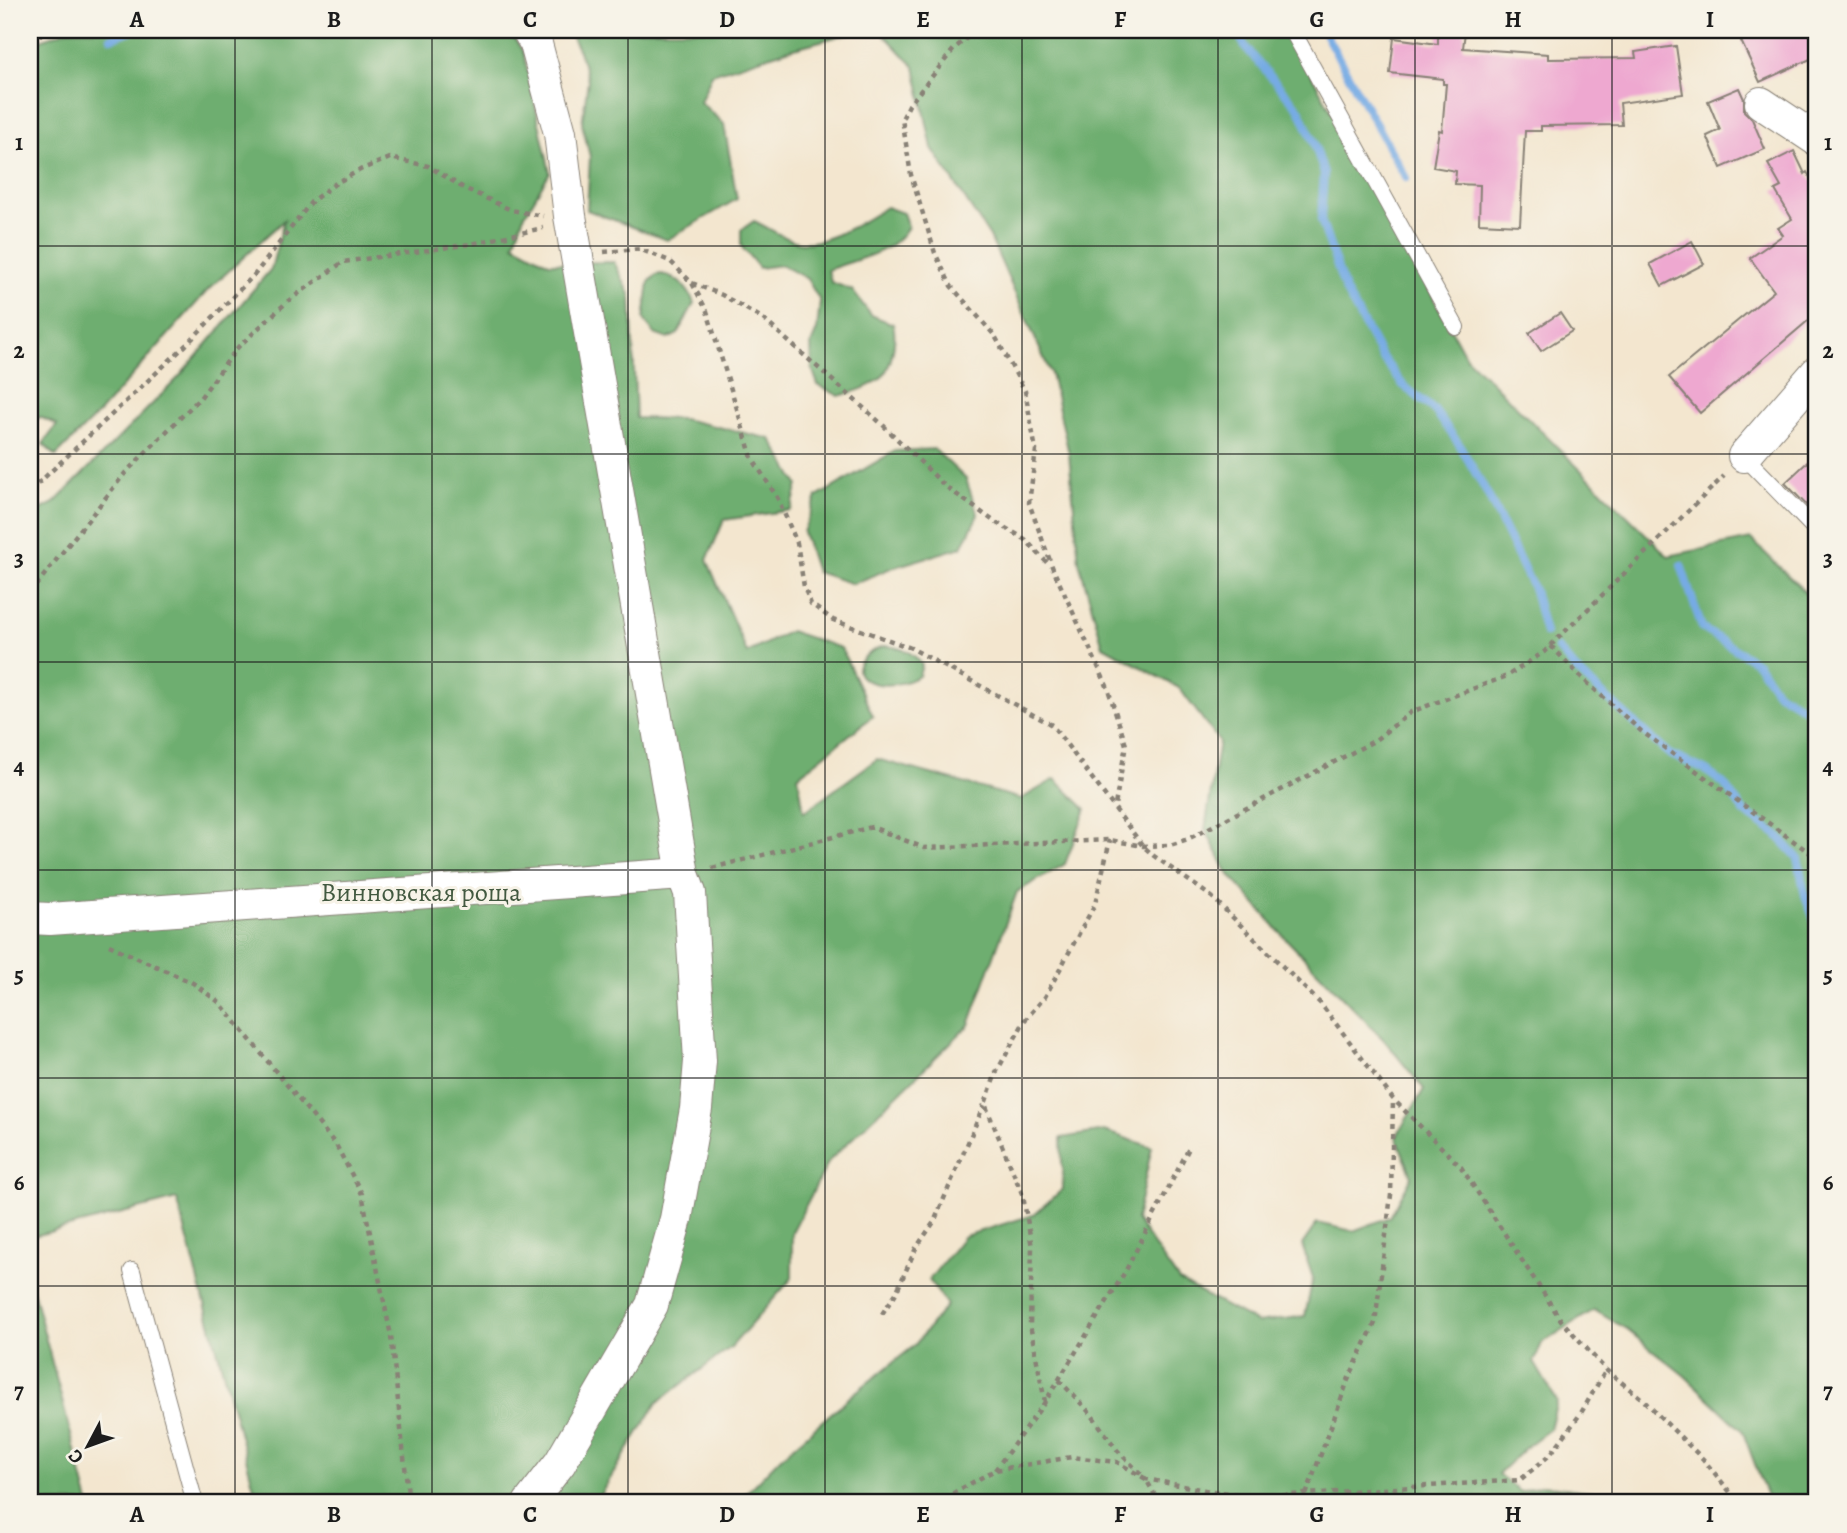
<svg xmlns="http://www.w3.org/2000/svg" width="1847" height="1533" viewBox="0 0 1847 1533" font-family="Alegreya,serif">
<rect width="100%" height="100%" fill="#f7f3e8"/>
<filter id="ink" filterUnits="userSpaceOnUse"><feTurbulence type="fractalNoise" baseFrequency=".0143" numOctaves="2"/><feDisplacementMap in="SourceGraphic" scale="14" xChannelSelector="R" yChannelSelector="G"/><feConvolveMatrix kernelMatrix="1 2 1 2 8 2 1 2 1" color-interpolation-filters="sRGB"/></filter>
<filter id="wash" filterUnits="userSpaceOnUse"><feTurbulence type="fractalNoise" baseFrequency=".00686" numOctaves="4" result="noise"/><feDisplacementMap in="SourceGraphic" scale="28" xChannelSelector="R" yChannelSelector="G"/><feGaussianBlur stdDeviation="1.57" result="paint"/><feColorMatrix in="noise" values="0 0 0 0 0 0 0 0 0 0 0 0 0 0 0 0 0 1.4 0 .05"/><feComposite in="paint" operator="in"/></filter>
<g filter="url(#wash)">
<rect width="100%" height="100%" fill="#f3e6cf"/>
<g fill="#6eae70" stroke="#456546" stroke-width="2">
<polygon points="67,30 508,30 523,51 550,172 523,218 514,244 549,263 614,262 631,296 636,418 683,419 771,439 798,485 791,510 724,520 707,560 747,653 790,631 841,648 873,716 798,776 804,812 877,759 1021,799 1055,779 1086,809 1065,864 1017,892 969,1025 829,1161 792,1232 792,1278 731,1347 657,1403 595,1503 258,1503 177,1199 30,1237 30,515 54,503 178,378 271,269 284,220 208,290 99,413 56,456 43,444 57,425 40,417 30,423 30,44"/>
<polygon points="568,30 862,30 787,50 712,74 700,102 724,124 737,199 667,240 587,210 590,157 582,124 588,80 579,51"/>
<polygon points="880,30 1287,30 1466,357 1668,556 1751,539 1817,604 1817,1503 1771,1503 1768,1499 1742,1430 1685,1376 1626,1329 1594,1310 1542,1343 1534,1362 1557,1401 1550,1429 1526,1447 1498,1474 1520,1492 1543,1485 1630,1497 1645,1503 736,1503 780,1458 852,1395 914,1346 947,1305 929,1280 964,1236 1033,1215 1063,1189 1061,1138 1104,1131 1152,1147 1136,1220 1179,1281 1257,1323 1305,1316 1313,1278 1302,1245 1317,1223 1353,1231 1390,1217 1412,1176 1396,1137 1424,1089 1385,1041 1286,939 1227,872 1205,829 1219,741 1179,688 1103,646 1079,562 1069,454 1051,374 990,237 932,148 915,67"/>
<path d="M886,207L903,213L908,227C891,256 856,258 828,270L831,282L852,290L871,315L893,324C897,339 892,367 881,378C869,388 853,392 839,396L818,385L812,368L811,344L817,330L820,301L807,279L782,265L759,268L741,246V230L754,221C768,227 784,239 799,242C822,247 867,220 886,207Z"/>
<path d="M662,274C678,278 688,287 694,303L678,334L668,339L654,334L644,319L649,282L656,275Z"/>
<polygon points="934,449 966,479 978,515 962,547 891,568 853,584 816,572 803,532 817,497 895,451"/>
<path d="M884,646C900,647 913,651 922,665L919,676C907,683 885,688 870,682C843,672 868,650 884,646Z"/>
<polygon points="30,1279 89,1503 30,1503"/>
</g>
<g fill="none" stroke-linecap="round" stroke-linejoin="round">
<g stroke="#76abe4" stroke-width="8">
<polyline points="1236,30 1246,48 1299,109 1313,140 1324,173 1321,220 1345,290 1381,356 1403,385 1435,411 1459,444 1487,493 1534,590 1545,633"/>
<polyline points="1323,30 1406,178"/>
<polyline points="111,38 133,30"/>
<polyline points="1681,565 1702,628 1757,663 1777,692 1817,716"/>
<polyline points="1558,649 1578,672 1669,754 1705,770 1724,784 1744,812 1776,834 1798,858 1805,895 1817,927"/>
</g>
</g>
<g id="blocks">
<g fill="#eea8d0">
<polygon points="1438,30 1465,32 1463,48 1548,54 1548,59 1636,58 1635,52 1676,46 1683,94 1620,103 1622,125 1541,126 1541,131 1525,131 1520,225 1479,223 1480,185 1455,184 1456,171 1433,167 1439,130 1442,131 1446,84 1443,84 1443,79 1390,73 1394,38 1438,44"/>
<polygon points="1766,30 1817,30 1817,56 1760,82 1741,41"/>
<polygon points="1739,88 1744,99 1744,111 1752,119 1765,149 1721,168 1707,136 1720,130 1708,101"/>
<polygon points="1794,151 1805,174 1807,172 1817,189 1817,313 1700,413 1669,377 1774,291 1750,258 1783,235 1778,228 1792,219 1775,190 1781,187 1768,164"/>
<polygon points="1692,241 1704,264 1662,286 1650,264"/>
<polygon points="1560,313 1572,331 1541,351 1529,333"/>
<polygon points="1817,453 1817,516 1785,483"/>
</g>
</g>
</g>
<g filter="url(#ink)">
<use href="#blocks" fill-opacity="0" stroke="#888176" stroke-width="2"/>
<g fill="none" stroke-linecap="round" stroke-linejoin="round">
<defs>
<g id="service">
<polyline points="1292,30 1456,327"/>
<polyline points="1744,456 1817,531"/>
<polyline points="132,1271 195,1503"/>
</g>
<g id="minor">
<polyline points="528,30 536,44 560,133 570,216 683,874 690,893 700,1061 696,1109 676,1219 652,1305 560,1463 529,1503"/>
<polyline points="1761,103 1817,140"/>
<polyline points="1744,456 1817,372"/>
<polyline points="30,918 50,919 683,874"/>
</g>
</defs>
<use href="#service" stroke="#888176" stroke-width="18"/>
<use href="#minor" stroke="#888176" stroke-width="34"/>
<g stroke="#888176" stroke-width="4.5" stroke-dasharray="5 5" stroke-linecap="butt">
<polyline points="976,30 954,49 909,105 902,119 911,175 935,253 951,286 995,336 1025,391 1036,450 1029,503 1053,569 1107,686 1126,745 1115,805"/>
<polyline points="30,39 53,30"/>
<polyline points="604,252 639,249 670,261 692,283 707,311 752,458 778,499 797,543 804,587 811,604 833,620 911,648 1052,725 1143,846 1154,856 1212,897 1321,1004 1393,1099 1461,1167 1561,1320 1606,1370 1641,1398 1703,1459 1739,1503"/>
<polyline points="692,283 722,295 762,318 883,425 945,486 995,522 1025,539 1050,566"/>
<polyline points="30,491 186,345 255,274 312,201 336,183 362,169 390,158 428,166 462,187 511,210 543,216"/>
<polyline points="30,593 126,472 200,398 238,347 288,301 343,262 471,244 543,228"/>
<polyline points="1551,646 1584,680 1641,731 1817,858"/>
<polyline points="712,868 872,827 924,848 1110,840 1143,846 1170,845 1188,839 1374,741 1411,712 1507,676 1544,652 1724,476"/>
<polyline points="109,945 193,983 220,1003 336,1145 362,1194 391,1336 409,1503"/>
<polyline points="882,1314 896,1293 916,1248 934,1222 984,1105"/>
<polyline points="1059,1380 1091,1414 1118,1451 1146,1479 1205,1490 1259,1497 1520,1480 1550,1455 1581,1413 1606,1370"/>
<polyline points="1045,1402 1030,1325 1032,1247 1023,1196 985,1104 996,1073 1025,1020 1045,997 1095,904 1110,840"/>
<polyline points="995,1470 1045,1402 1125,1272 1189,1148"/>
<polyline points="935,1503 995,1470 1072,1457 1117,1462 1146,1479 1159,1503"/>
<polyline points="1301,1503 1306,1495 1348,1380 1375,1323 1391,1195 1393,1100"/>
</g>
<use href="#service" stroke="#fff" stroke-width="16"/>
<use href="#minor" stroke="#fff" stroke-width="32"/>
</g>
</g>
<path fill="none" stroke="#1c1c1c" stroke-width="2" stroke-opacity="0.55" d="M235,30V1503M432,30V1503M628,30V1503M825,30V1503M1022,30V1503M1218,30V1503M1415,30V1503M1612,30V1503M30,246H1817M30,454H1817M30,662H1817M30,870H1817M30,1078H1817M30,1286H1817"/>
<g text-anchor="middle" dominant-baseline="central" stroke-width="6" stroke-linejoin="round" paint-order="stroke">
<g font-size="26" fill="#425940" stroke="#f7f3e8">
<text x="421" y="892">Винновская роща</text>
</g>
</g>
<rect width="1847" height="1533" fill="none" stroke="#f7f3e8" stroke-width="77"/>
<g transform="translate(88 1446) rotate(229)" stroke="#f7f3e8" stroke-width="5" paint-order="stroke">
<path d="M0-5L12 26L0 18L-12 26Z" fill="#1c1c1c"/>
<text y="-10" font-size="19" font-weight="bold" text-anchor="middle" fill="#1c1c1c">С</text>
</g>
<rect x="38" y="38" width="1770" height="1456" fill="none" stroke="#1c1c1c" stroke-width="2.5"/>
<g font-size="23" text-anchor="middle" font-weight="bold" fill="#1c1c1c">
<text x="137" y="27">A</text>
<text x="334" y="27">B</text>
<text x="530" y="27">C</text>
<text x="727" y="27">D</text>
<text x="923" y="27">E</text>
<text x="1120" y="27">F</text>
<text x="1317" y="27">G</text>
<text x="1513" y="27">H</text>
<text x="1710" y="27">I</text>
<text x="19" y="150">1</text>
<text x="1828" y="150">1</text>
<text x="19" y="358">2</text>
<text x="1828" y="358">2</text>
<text x="19" y="566">3</text>
<text x="1828" y="566">3</text>
<text x="19" y="774">4</text>
<text x="1828" y="774">4</text>
<text x="19" y="982">5</text>
<text x="1828" y="982">5</text>
<text x="19" y="1190">6</text>
<text x="1828" y="1190">6</text>
<text x="19" y="1398">7</text>
<text x="1828" y="1398">7</text>
<text x="137" y="1522">A</text>
<text x="334" y="1522">B</text>
<text x="530" y="1522">C</text>
<text x="727" y="1522">D</text>
<text x="923" y="1522">E</text>
<text x="1120" y="1522">F</text>
<text x="1317" y="1522">G</text>
<text x="1513" y="1522">H</text>
<text x="1710" y="1522">I</text>
</g>
</svg>
